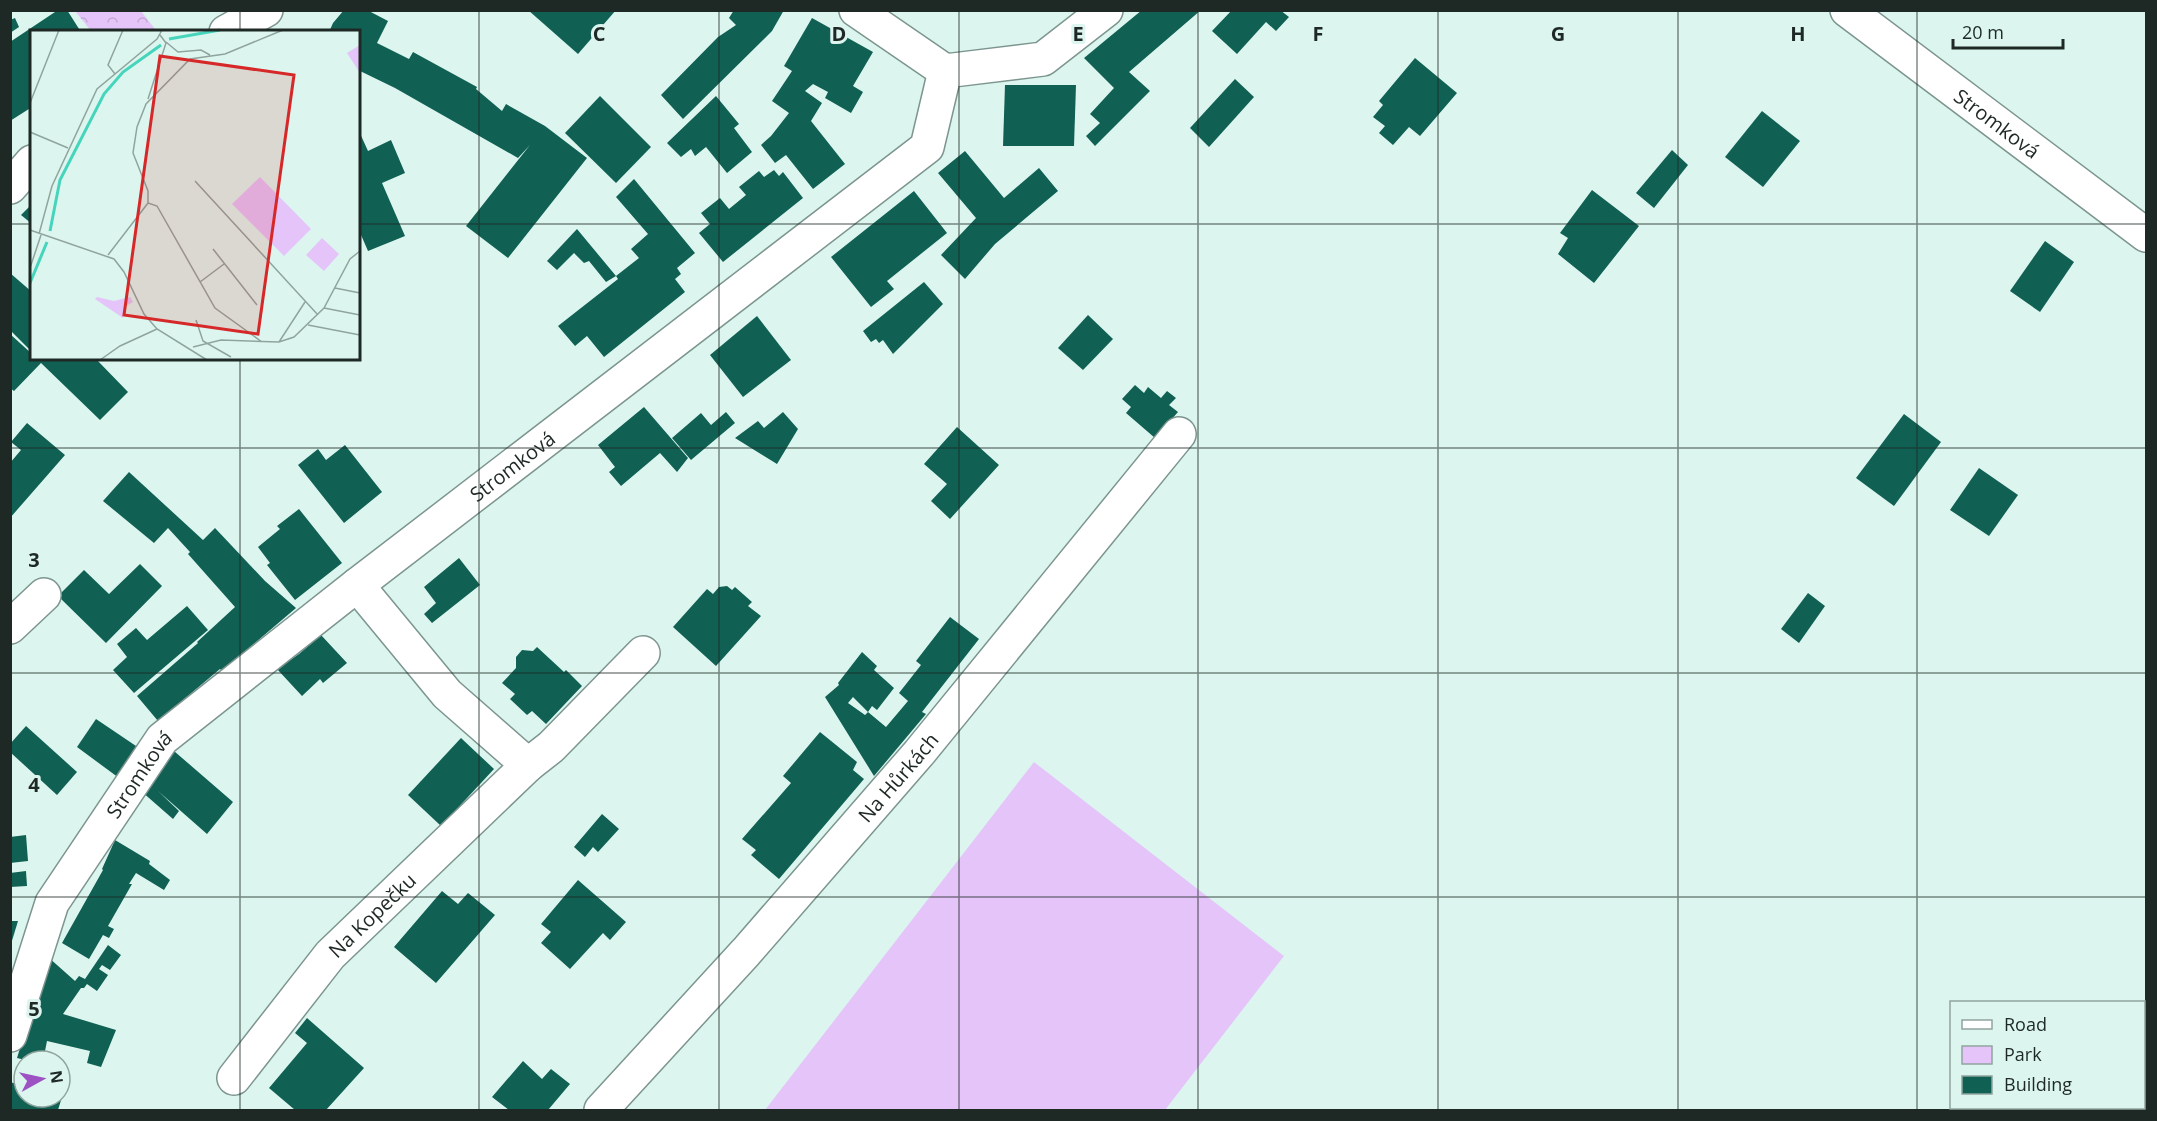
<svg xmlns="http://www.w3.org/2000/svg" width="2157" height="1121" viewBox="0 0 2157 1121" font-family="'Open Sans',sans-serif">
<defs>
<pattern id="forest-crowns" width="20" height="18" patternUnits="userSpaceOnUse" patternTransform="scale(1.5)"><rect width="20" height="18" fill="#e4c4f9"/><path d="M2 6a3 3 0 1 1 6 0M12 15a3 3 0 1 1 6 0" fill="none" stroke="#c3a8d5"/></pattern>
</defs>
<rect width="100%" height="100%" fill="#dcf6ef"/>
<polygon fill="#e4c4f9" points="1034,762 1284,956 1165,1110 765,1110"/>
<polygon fill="url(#forest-crowns)" points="75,11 141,11 155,29 151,32 91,31"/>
<g fill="#106053">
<polygon points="58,10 67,10 81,32 32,32 32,107 10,121 10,42"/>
<polygon points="344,10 367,10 388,21 377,43 409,59 413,52 477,87 476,89 502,111 506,104 545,126 587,158 508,258 466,226 530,145 518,158 395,88 358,70 358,32 329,32 333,23"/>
<polygon points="528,10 616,10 578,54"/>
<polygon points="734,10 784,10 772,31 683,119 661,95 718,37 736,25 729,18"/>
<polygon points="1142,10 1201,10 1129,72 1150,91 1095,146 1086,136 1100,123 1090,114 1114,88 1084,58"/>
<polygon points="1232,10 1280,10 1289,17 1276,31 1266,22 1237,54 1212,31"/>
<polygon points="15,18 19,27 10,33 10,20"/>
<polygon points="812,18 873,52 853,86 863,92 851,113 825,98 828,92 813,84 805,91 822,103 811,121 845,164 813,189 786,155 775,163 761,145 771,136 789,113 772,101 792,71 784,66"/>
<polygon points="1415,58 1457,93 1420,136 1409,127 1393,145 1379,133 1385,126 1373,117 1383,105 1379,101"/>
<polygon points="1235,79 1254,97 1209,147 1190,128"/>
<polygon points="1005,85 1076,85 1074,146 1003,146"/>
<polygon points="600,96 651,147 616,183 565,133"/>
<polygon points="716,96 739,124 734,128 752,152 727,173 706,147 695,156 691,149 681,157 667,143"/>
<polygon points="1762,111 1800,141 1763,187 1725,157"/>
<polygon points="358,129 368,151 391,140 405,173 382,183 405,236 368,251 358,228"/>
<polygon points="1672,150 1688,165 1654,208 1636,193"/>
<polygon points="965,151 1004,198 1039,168 1058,191 995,244 965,279 941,255 976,218 938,173"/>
<polygon points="774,170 779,176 783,172 803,198 723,262 699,233 710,224 701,213 720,198 729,209 746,195 739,187 759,171 764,177"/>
<polygon points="634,179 695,253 677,268 681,274 675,279 685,292 604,357 587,336 575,346 558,326 618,279 616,276 639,258 631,249 648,234 616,197"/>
<polygon points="1592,190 1639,226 1594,283 1558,254 1568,238 1560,233"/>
<polygon points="914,191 947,233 887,281 894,289 871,307 831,257"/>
<polygon points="32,204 32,224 21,215"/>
<polygon points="577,229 616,276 606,282 589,261 584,263 574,253 557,270 547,261"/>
<polygon points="2045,241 2074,262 2040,312 2010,291"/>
<polygon points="10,273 32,292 32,352 10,330"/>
<polygon points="924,282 943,304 893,354 883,340 879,343 876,339 871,342 863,331"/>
<polygon points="1088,315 1113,339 1083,370 1058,348"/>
<polygon points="757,316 791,360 743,397 710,355"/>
<polygon points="10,334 32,354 32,358 95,358 128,392 100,420 41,363 14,391 10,388"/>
<polygon points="1135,385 1144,393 1148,387 1161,398 1167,391 1176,398 1169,405 1178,412 1155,438 1126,413 1131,407 1122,399"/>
<polygon points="644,407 688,458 677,472 660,453 621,486 609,472 615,467 598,445"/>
<polygon points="726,412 735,423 691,460 672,438 701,413 711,425"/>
<polygon points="783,412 798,429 777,464 735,438 758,421 764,428"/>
<polygon points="1904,414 1941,442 1894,506 1856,478"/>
<polygon points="27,423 65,455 10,518 10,463 21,450 11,442"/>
<polygon points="957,427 999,465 950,519 931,501 947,484 924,464"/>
<polygon points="345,445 382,492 344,523 298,465 318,449 326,460"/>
<polygon points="1979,468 2018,495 1989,536 1950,510"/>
<polygon points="129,472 203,540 215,528 265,581 296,608 222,671 220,669 158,721 137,696 198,643 197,642 235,607 188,554 190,552 168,528 154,543 103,501"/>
<polygon points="299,509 342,563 295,600 267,565 270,563 258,547 280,529 277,526"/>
<polygon points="459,558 480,585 432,623 424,614 436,603 424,587"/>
<polygon points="140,564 162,586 106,643 58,596 84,570 109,594"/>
<polygon points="727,586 732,590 735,587 752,602 748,606 761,616 716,666 673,627 707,589 713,594 719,587"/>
<polygon points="1808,593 1825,606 1799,643 1781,629"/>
<polygon points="187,606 208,630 134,693 113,670 127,657 117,644 136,628 147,640"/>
<polygon points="950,617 979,639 922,712 926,714 874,776 825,697 839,685 838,683 862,652 877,666 874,670 894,688 877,710 872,706 868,712 853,697 848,703 865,715 868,712 886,727 908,701 899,693 921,665 916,661"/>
<polygon points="321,635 347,663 323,683 320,679 302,696 277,669 299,654"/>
<polygon points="537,647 564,672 566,670 582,686 546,724 532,711 527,715 510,699 515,694 502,683 516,668 516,657 522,650 533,651"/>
<polygon points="96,719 139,748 119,778 77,747"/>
<polygon points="26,726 77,772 57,795 10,752 10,744"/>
<polygon points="820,732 857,762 853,770 864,779 779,879 751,855 756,850 742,839 791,783 783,776"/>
<polygon points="461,738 494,769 441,826 408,795"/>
<polygon points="174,751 233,802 207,834 158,791 179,811 173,819 141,791"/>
<polygon points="602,814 619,829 598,852 593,847 585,857 574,847"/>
<polygon points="26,835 28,861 10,863 10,837"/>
<polygon points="115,840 150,861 149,864 170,880 164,890 136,873 129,884 132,884 108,926 114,929 109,938 103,935 89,959 62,943 103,870 102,869"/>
<polygon points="26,871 27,886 10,887 10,873"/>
<polygon points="578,880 626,922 610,940 603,933 570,969 541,943 551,932 541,924"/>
<polygon points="442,891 458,904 468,893 495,915 436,983 394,947"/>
<polygon points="10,921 18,921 11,944 10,944"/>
<polygon points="108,945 121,955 110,970 102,965 99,969 108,975 97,991 87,984 84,988 81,988 63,1014 116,1030 101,1067 87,1063 90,1051 47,1041 43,1061 30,1061 17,1058 48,957 75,981 79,976 85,979"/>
<polygon points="307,1018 364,1068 326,1110 295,1110 269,1088 307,1043 295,1033"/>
<polygon points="523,1061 542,1079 551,1069 570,1084 548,1110 509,1110 492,1097"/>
<polygon points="10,1082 24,1086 24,1097 62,1097 58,1110 10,1110"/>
</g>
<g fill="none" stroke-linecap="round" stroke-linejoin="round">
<defs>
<g id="street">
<polyline points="856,10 945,71"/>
<path id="s1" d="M1847,10L2146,235"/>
<polyline points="357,585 447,694 528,765"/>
<polyline points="10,627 44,595"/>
<path id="s2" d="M10,1035L52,903L162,739L357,585L927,147L945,71L1043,59L1106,10"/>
<path id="s3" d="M234,1078L330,955L528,765L551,747L643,653"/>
<path id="s4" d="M601,1110L746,952L919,753L1179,434"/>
</g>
<g id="secondary">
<polyline points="226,32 266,10"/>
<polyline points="10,187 32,162"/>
</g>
</defs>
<use href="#street" stroke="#7d958f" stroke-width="36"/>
<use href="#secondary" stroke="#7d958f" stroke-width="36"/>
<use href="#street" stroke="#fff" stroke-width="33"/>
<use href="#secondary" stroke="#fff" stroke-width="33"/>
</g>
<path fill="none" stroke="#1e2825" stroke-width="1.5" stroke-opacity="0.55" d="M240,10V32M479,10V1110M719,10V1110M959,10V1110M1198,10V1110M1438,10V1110M1678,10V1110M1917,10V1110M10,224H32M358,224H2146M240,358V1110M10,448H2146M10,673H2146M10,897H2146"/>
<g text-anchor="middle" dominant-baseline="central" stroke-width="6" stroke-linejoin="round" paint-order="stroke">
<g font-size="20" fill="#1e2825" stroke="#dcf6ef">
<text stroke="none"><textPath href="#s1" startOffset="188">Stromková</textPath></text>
<text stroke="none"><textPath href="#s2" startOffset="780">Stromková</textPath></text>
<text stroke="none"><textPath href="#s2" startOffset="294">Stromková</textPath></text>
<text stroke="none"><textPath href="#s4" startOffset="446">Na Hůrkách</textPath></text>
<text stroke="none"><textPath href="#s3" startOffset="214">Na Kopečku</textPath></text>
</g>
</g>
<g transform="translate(30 30)">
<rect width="330" height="330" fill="#dcf6ef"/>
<path d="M230,147L281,199L254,226L202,174ZM292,208L309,224L294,241L276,225Z" fill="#e4c4f9"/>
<path d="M330,15V43L317,23ZM67,267L84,271L100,267L103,272L94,277L93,288L65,269Z" fill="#e4c4f9"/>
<path fill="none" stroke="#46d5bc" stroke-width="3" d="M139,9L190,0M20,201L30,150L74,64L93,42L131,15M0,253L17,212"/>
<path fill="none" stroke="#90a49e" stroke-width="1.5" d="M136,12L148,22L171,20L180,25M85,44L78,35L93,0M118,69L136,13L130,5M0,73L29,0M0,102L38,118M165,151L288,285M0,200L84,229L94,242L114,284L127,299L177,330M9,204L22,156L67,59L127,9L132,0M183,219L227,275M78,225L118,173M0,238L11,205M170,252L194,234M305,258L330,263M294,278L330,285M166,290L173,311L201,327M278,295L330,305M232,312L185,278L127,176L118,173V161L103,123L107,97L116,74L160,29L195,24L253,0M249,312L275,272M163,317L191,310L249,312L264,307L294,278L320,229L330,221M70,330L90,316L127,299"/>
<path fill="#d62828" fill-opacity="0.15" stroke="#d62828" stroke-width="3" d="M130,26L264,45L228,304L94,285Z"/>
<rect width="330" height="330" fill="none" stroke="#1e2825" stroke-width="3"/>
</g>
<g font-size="20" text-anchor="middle" font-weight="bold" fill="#1e2825" stroke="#dcf6ef" stroke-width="6" stroke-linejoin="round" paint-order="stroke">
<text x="599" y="41">C</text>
<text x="839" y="41">D</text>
<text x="1078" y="41">E</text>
<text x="1318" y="41">F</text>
<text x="1558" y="41">G</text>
<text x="1798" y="41">H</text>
<text x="34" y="567">3</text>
<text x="34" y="792">4</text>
<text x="34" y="1016">5</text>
</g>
<rect width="2157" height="1121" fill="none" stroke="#1e2825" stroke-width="24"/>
<rect x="1950" y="1001" width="195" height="108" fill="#dcf6ef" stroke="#90a49e" stroke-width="1.5"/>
<rect x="1962" y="1020" width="30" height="9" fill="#ffffff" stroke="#90a49e" stroke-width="1.5"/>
<text x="2004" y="1031" font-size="18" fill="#1e2825">Road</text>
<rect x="1962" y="1046" width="30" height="18" fill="#e4c4f9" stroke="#90a49e" stroke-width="1.5"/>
<text x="2004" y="1061" font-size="18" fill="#1e2825">Park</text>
<rect x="1962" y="1076" width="30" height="18" fill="#106053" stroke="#90a49e" stroke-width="1.5"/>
<text x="2004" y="1091" font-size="18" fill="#1e2825">Building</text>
<g transform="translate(42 1079) rotate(82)"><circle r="28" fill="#dcf6ef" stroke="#90a49e" stroke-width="1.5"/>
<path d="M0-4.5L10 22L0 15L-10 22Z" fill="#9d52c4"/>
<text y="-9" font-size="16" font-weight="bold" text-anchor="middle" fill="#1e2825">N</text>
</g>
<path d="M1953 39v9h110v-9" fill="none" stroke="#1e2825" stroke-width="3"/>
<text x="1962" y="39" font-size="18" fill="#1e2825" stroke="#dcf6ef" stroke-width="4.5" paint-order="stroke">20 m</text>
</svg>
